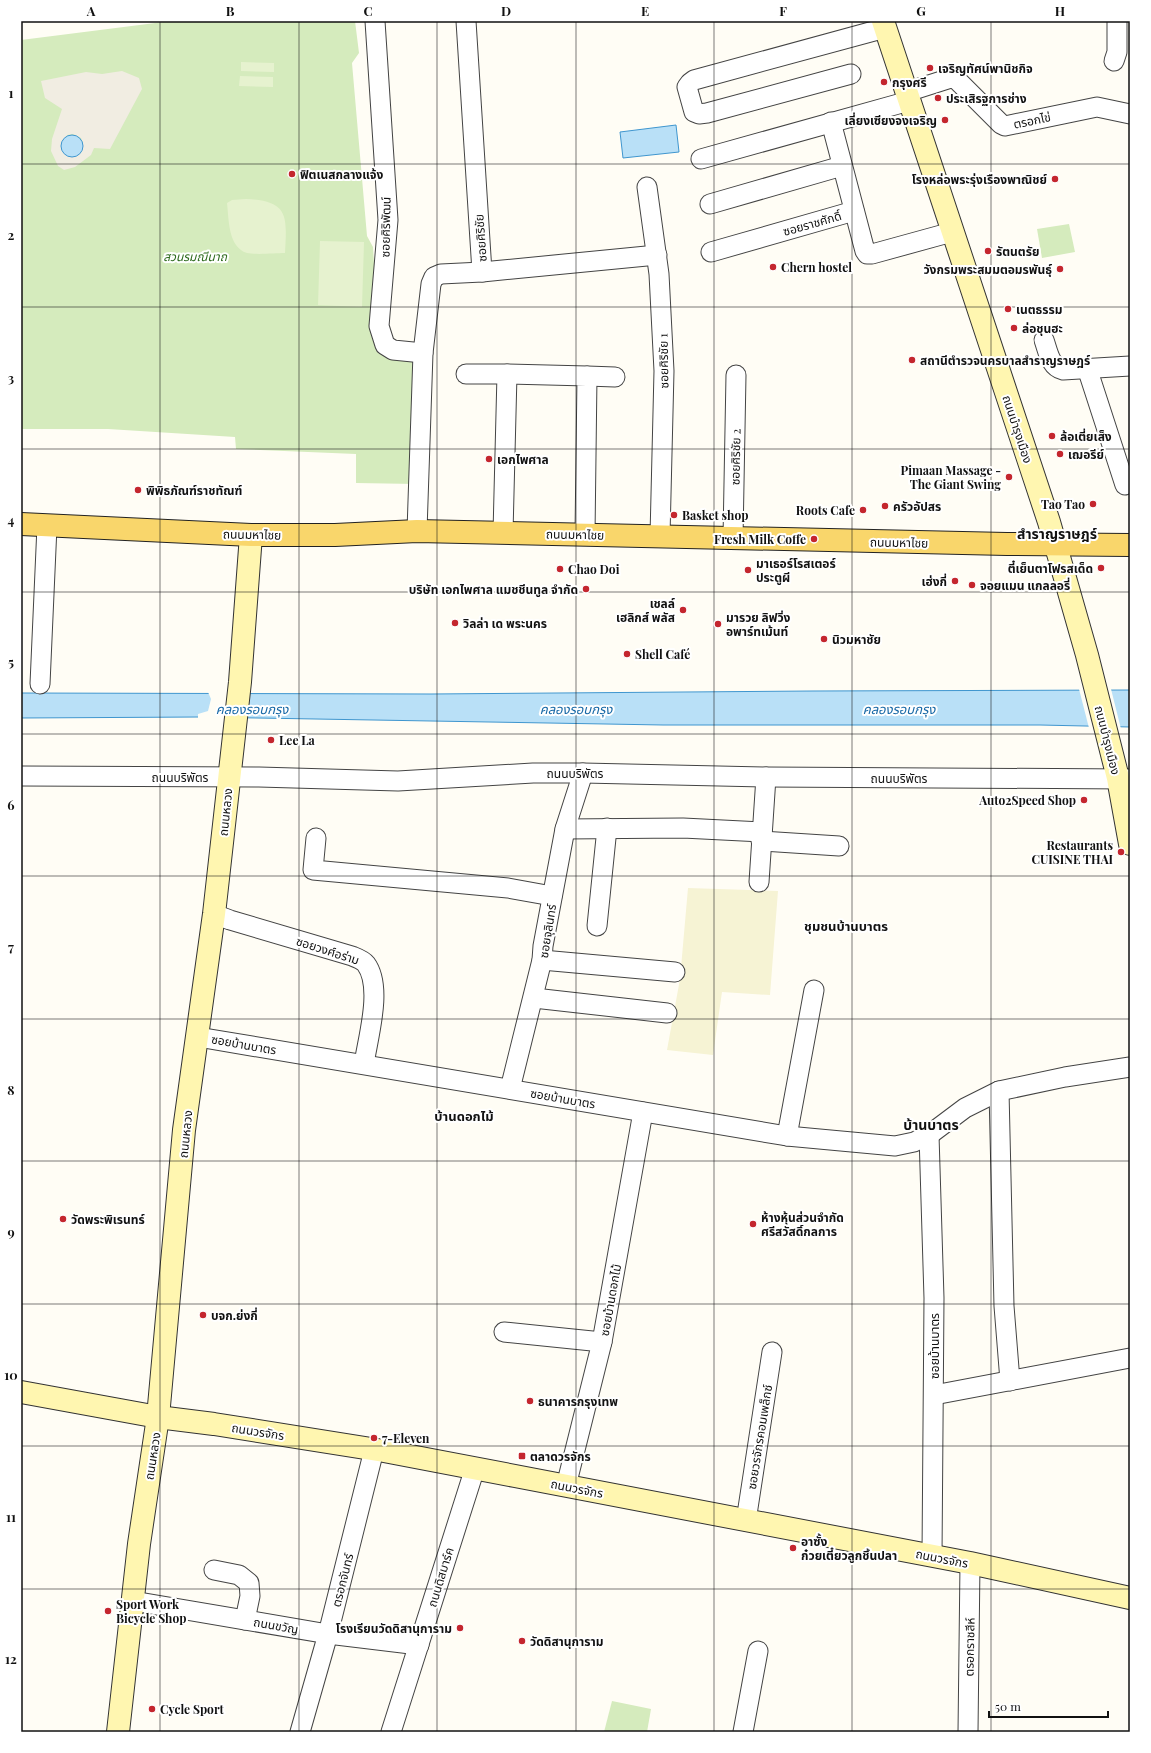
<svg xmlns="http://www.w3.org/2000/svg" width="1151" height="1753" viewBox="0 0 1151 1753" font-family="'Playfair Display','Noto Sans Thai',serif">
<rect width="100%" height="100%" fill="#fffdf5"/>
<polygon fill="#f6f3d4" points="688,888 778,891 770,995 722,992 713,1055 667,1050 680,979"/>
<g fill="#d5ebbd">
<polygon points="171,21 355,21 359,53 352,63 367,236 373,247 379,346 420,363 416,484 356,483 356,454 236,449 235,437 108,429 21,429 21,40"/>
<polygon points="1069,224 1075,252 1042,258 1037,229"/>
<polygon points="612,1701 651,1709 647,1732 604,1732"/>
</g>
<g fill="#e6f2cf">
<polygon points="241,62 274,63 274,72 241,71"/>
<polygon points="240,76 273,77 273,87 239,86"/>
<path d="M246,199C289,201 287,216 285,253C275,253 257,255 247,253C228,247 229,220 227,203L232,200Z"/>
<polygon points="320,241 364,242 362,307 318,305"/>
</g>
<path fill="#f1ede2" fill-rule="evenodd" d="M122,71L139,78L142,89L110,149L94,148L91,155L75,167L64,170L58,166L51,151L52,139L62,109L45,98L41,81L86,72L102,74ZM73,134L81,138L83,143L64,153L61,148L67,135Z"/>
<g fill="#b9e0f7" stroke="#3f96cf">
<polygon points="676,125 679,152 623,158 620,132"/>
<circle cx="72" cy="146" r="11"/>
<polygon points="1130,690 1130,727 1040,725 663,725 199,717 21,718 21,693 431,694 812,691"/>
</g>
<g fill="#fffdf5">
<polygon points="1079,689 1111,689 1121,729 1089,728"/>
<polygon points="208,692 247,692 247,720 198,719 198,714 208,711 211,699"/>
</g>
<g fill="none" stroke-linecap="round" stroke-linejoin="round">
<defs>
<g id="street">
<polyline points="375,21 388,220 379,326 385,345 393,350 423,353"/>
<polyline points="466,21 482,272"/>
<polyline points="1114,61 1117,52 1117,21"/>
<polyline points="851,74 707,113 699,114 694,112 687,87 690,83 694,80 885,28"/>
<polyline points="907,92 954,77 1001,124 1005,126 1097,107 1130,114"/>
<polyline points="831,122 865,251 867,254 872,254 952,232"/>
<polyline points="701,159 909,101"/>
<polyline points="647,187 659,274 664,371 660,536"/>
<polyline points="710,204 842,166"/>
<polyline points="711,252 854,211"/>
<path d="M1044,340C1048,351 1050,367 1063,370L1130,366"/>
<polyline points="1087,368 1125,485"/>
<polyline points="466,374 507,374"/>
<polyline points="587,376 615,377"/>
<polyline points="417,531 423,353 431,284 434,277 441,274 482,272 657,255"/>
<polyline points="503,533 507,374 587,376 585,535"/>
<polyline points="733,538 736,375"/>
<polyline points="40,684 47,526"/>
<polyline points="21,776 259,777 398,781 533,773 583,773 766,777 1130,779"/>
<polyline points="565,829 683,828 762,832"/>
<polyline points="316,838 313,870 508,888 552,896"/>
<polyline points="761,841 839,846"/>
<polyline points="759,882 766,777"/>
<path d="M214,914L230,920L352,956C357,958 363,960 366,964C383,987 368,1037 364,1064"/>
<polyline points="597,926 607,828"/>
<polyline points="542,960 675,972"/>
<polyline points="534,998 667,1013"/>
<polyline points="198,1037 787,1136 895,1146 914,1142 929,1135 965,1108 999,1091 1065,1077 1130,1067"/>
<polyline points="510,1089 542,960 543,946 565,829 583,773"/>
<polyline points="999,1091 1004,1306 1010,1381"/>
<polyline points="929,1135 934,1298 932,1556"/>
<polyline points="787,1136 814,990"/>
<polyline points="504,1332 602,1342"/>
<polyline points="934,1395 1130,1358"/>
<polyline points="566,1486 602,1342 643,1112"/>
<polyline points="746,1521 772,1352"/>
<polyline points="214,1570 239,1575 249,1583 250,1596 245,1620"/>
<polyline points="133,1601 328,1634 419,1645"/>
<polyline points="300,1732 328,1634 374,1450"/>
<polyline points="391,1732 475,1468"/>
<polyline points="743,1732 758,1651"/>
<polyline points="968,1732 970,1563"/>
</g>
<g id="secondary">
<polyline points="883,21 1049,522 1087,655 1118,778 1130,844"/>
<polyline points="21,1392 158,1417 214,1424 384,1451 515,1476 970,1563 1130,1598"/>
<polyline points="118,1732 139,1544 158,1417 184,1130 214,914 240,682 251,535"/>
</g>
<polyline id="primary" points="21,524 251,535 335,535 417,531 1007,544 1130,545"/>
</defs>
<use href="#street" stroke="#444" stroke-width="21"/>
<use href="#secondary" stroke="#333" stroke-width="24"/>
<use href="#primary" stroke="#222" stroke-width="24"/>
<use href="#street" stroke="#fff" stroke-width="19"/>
<use href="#secondary" stroke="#fff6b0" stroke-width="22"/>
<use href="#primary" stroke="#f9d66b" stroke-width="22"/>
</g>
<path fill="none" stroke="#111" stroke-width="1" stroke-opacity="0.55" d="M160,21V1732M299,21V1732M437,21V1732M576,21V1732M714,21V1732M852,21V1732M991,21V1732M21,164H1130M21,307H1130M21,449H1130M21,592H1130M21,734H1130M21,876H1130M21,1019H1130M21,1161H1130M21,1304H1130M21,1446H1130M21,1589H1130"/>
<g fill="#c4262e" stroke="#fff" stroke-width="1.5">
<circle cx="930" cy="68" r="4"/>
<circle cx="884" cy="82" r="4"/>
<circle cx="938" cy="98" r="4"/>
<circle cx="945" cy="120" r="4"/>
<circle cx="292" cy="174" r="4"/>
<circle cx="1055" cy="179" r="4"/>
<circle cx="988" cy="251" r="4"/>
<circle cx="773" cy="267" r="4"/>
<circle cx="1060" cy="269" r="4"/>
<circle cx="1008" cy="309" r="4"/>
<circle cx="1014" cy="328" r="4"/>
<circle cx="912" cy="360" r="4"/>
<circle cx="1052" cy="436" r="4"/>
<circle cx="1060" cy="454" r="4"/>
<circle cx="489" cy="459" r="4"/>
<circle cx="1009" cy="477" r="4"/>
<circle cx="138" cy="490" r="4"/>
<circle cx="1093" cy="504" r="4"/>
<circle cx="885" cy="506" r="4"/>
<circle cx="863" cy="510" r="4"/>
<circle cx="674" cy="515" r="4"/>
<circle cx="814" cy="539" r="4"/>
<circle cx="1101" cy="568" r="4"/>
<circle cx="560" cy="569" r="4"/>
<circle cx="748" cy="570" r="4"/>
<circle cx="955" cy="581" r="4"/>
<circle cx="972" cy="585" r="4"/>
<circle cx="586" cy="589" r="4"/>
<circle cx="683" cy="610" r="4"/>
<circle cx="455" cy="623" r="4"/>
<circle cx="718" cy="624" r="4"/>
<circle cx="824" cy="639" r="4"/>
<circle cx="627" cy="654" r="4"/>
<circle cx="271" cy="740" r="4"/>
<circle cx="1084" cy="800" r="4"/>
<circle cx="1121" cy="852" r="4"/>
<circle cx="63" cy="1219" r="4"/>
<circle cx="753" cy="1224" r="4"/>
<circle cx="203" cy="1315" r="4"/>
<circle cx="530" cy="1401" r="4"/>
<circle cx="374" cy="1438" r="4"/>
<rect x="518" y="1452" width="8" height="8" rx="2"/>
<circle cx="793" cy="1548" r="4"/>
<circle cx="108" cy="1611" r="4"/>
<circle cx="460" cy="1628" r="4"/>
<circle cx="522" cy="1641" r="4"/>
<circle cx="152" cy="1709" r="4"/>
</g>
<g text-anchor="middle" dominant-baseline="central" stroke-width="4" stroke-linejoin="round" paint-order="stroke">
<g font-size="12" font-weight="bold" fill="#111" stroke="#fff" text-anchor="start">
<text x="938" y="68">เจริญทัศน์พานิชกิจ</text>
<text x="892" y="82">กรุงศรี</text>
<text x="946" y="98">ประเสิรฐการช่าง</text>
<text x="937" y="120" text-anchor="end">เลี่ยงเซียงจงเจริญ</text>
<text x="300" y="174">ฟิตเนสกลางแจ้ง</text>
<text x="1047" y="179" text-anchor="end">โรงหล่อพระรุ่งเรืองพาณิชย์</text>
<text x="996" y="251">รัตนตรัย</text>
<text x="781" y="267">Chern hostel</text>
<text x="1052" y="269" text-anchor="end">วังกรมพระสมมตอมรพันธุ์</text>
<text x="1016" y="309">เนตธรรม</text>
<text x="1022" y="328">ล่อชุนฮะ</text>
<text x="920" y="360">สถานีตำรวจนครบาลสำราญราษฎร์</text>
<text x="1060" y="436">ล้อเตี่ยเส็ง</text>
<text x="1068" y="454">เฌอรีย์</text>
<text x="497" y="459">เอกไพศาล</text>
<text x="1001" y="470" text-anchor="end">Pimaan Massage -<tspan x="1001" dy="14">The Giant Swing</tspan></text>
<text x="146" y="490">พิพิธภัณฑ์ราชทัณฑ์</text>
<text x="1085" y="504" text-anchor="end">Tao Tao</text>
<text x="893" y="506">ครัวอัปสร</text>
<text x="855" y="510" text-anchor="end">Roots Cafe</text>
<text x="682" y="515">Basket shop</text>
<text x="806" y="539" text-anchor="end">Fresh Milk Coffe</text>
<text x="756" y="563">มาเธอร์โรสเตอร์<tspan x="756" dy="14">ประตูผี</tspan></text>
<text x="1093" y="568" text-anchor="end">ตี๋เย็นตาโฟรสเด็ด</text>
<text x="568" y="569">Chao Doi</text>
<text x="947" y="581" text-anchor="end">เฮ่งกี่</text>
<text x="980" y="585">จอยแมน แกลลอรี่</text>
<text x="578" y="589" text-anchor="end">บริษัท เอกไพศาล แมชชีนทูล จำกัด</text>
<text x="675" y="603" text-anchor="end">เชลล์<tspan x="675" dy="14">เฮลิกส์ พลัส</tspan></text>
<text x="726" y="617">มารวย ลิฟวิ่ง<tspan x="726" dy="14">อพาร์ทเม้นท์</tspan></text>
<text x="463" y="623">วิลล่า เด พระนคร</text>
<text x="832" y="639">นิวมหาชัย</text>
<text x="635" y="654">Shell Café</text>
<text x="279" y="740">Lee La</text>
<text x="1076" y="800" text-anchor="end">Auto2Speed Shop</text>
<text x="1113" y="845" text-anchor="end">Restaurants<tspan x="1113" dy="14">CUISINE THAI</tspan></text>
<text x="761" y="1217">ห้างหุ้นส่วนจำกัด<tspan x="761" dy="14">ศรีสวัสดิ์กลการ</tspan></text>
<text x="71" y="1219">วัดพระพิเรนทร์</text>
<text x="211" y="1315">บจก.ย่งกี่</text>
<text x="538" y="1401">ธนาคารกรุงเทพ</text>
<text x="382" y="1438">7-Eleven</text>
<text x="530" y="1456">ตลาดวรจักร</text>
<text x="801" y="1541">อาซั้ง<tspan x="801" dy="14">ก๋วยเตี๋ยวลูกชิ้นปลา</tspan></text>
<text x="116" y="1604">Sport Work<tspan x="116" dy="14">Bicycle Shop</tspan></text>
<text x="452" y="1628" text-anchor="end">โรงเรียนวัดดิสานุการาม</text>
<text x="530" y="1641">วัดดิสานุการาม</text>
<text x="160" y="1709">Cycle Sport</text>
</g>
<g font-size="12" fill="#111" stroke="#fff">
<text transform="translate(1032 120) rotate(-12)">ตรอกไข่</text>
<text transform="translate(812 223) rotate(-16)">ซอยราชศักดิ์</text>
<text transform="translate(385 227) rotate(-89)">ซอยศิริพัฒน์</text>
<text transform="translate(480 238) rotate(-94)">ซอยศิริชัย</text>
<text transform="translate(663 361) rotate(-91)">ซอยศิริชัย 1</text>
<text transform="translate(1018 429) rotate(72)">ถนนบำรุงเมือง</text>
<text transform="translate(735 457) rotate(-89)">ซอยศิริชัย 2</text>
<text transform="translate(252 534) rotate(1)">ถนนมหาไชย</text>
<text transform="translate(575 534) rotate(1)">ถนนมหาไชย</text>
<text transform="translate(899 542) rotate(1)">ถนนมหาไชย</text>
<text transform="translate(1108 740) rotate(76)">ถนนบำรุงเมือง</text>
<text x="575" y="773">ถนนบริพัตร</text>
<text x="180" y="777">ถนนบริพัตร</text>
<text x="899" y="778">ถนนบริพัตร</text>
<text transform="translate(225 812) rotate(-84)">ถนนหลวง</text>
<text transform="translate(547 931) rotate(-81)">ซอยจุลินทร์</text>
<text transform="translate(328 950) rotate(18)">ซอยวงศ์อร่าม</text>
<text transform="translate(244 1044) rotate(10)">ซอยบ้านบาตร</text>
<text transform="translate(563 1098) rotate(10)">ซอยบ้านบาตร</text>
<text transform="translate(185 1134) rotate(-84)">ถนนหลวง</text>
<text transform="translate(610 1300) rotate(-80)">ซอยบ้านดอกไม้</text>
<text transform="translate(934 1346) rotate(-90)">ซอยบ้านบาตร</text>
<text transform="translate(258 1431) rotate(9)">ถนนวรจักร</text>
<text transform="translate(759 1437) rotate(-81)">ซอยวรจักรคอมเพล็กซ์</text>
<text transform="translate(152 1456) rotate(-81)">ถนนหลวง</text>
<text transform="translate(577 1488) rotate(11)">ถนนวรจักร</text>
<text transform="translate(942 1558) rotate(11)">ถนนวรจักร</text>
<text transform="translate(440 1577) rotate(-73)">ถนนดิสมาร์ค</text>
<text transform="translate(342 1580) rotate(-76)">ตรอกจันทร์</text>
<text transform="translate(276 1625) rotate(10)">ถนนขวัญ</text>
<text transform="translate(969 1647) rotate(-89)">ตรอกราชสีห์</text>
</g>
<g font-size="12" font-style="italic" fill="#2f6b1f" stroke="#fff">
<text x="195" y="256">สวนรมณีนาถ</text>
</g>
<g font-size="13" font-style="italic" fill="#1768a6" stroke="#fff">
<text x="252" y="708">คลองรอบกรุง</text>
<text x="576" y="708">คลองรอบกรุง</text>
<text x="899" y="708">คลองรอบกรุง</text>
</g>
<g font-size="13" font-weight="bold" fill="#111" stroke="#fff">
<text x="846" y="925">ชุมชนบ้านบาตร</text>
<text x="464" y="1115">บ้านดอกไม้</text>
</g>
<g font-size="14" font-weight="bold" fill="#111" stroke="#fff">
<text x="1057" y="533">สำราญราษฎร์</text>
<text x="931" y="1124">บ้านบาตร</text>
</g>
</g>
<rect width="1151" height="1753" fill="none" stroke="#ffffff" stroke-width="44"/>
<path d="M989 1711v6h119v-6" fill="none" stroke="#111111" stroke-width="2"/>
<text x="995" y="1711" font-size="12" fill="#111111" stroke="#ffffff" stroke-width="3" paint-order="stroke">50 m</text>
<rect x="22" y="22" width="1107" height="1709" fill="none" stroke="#111" stroke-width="1.5"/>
<g font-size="13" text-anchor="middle" font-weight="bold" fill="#111">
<text x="91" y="16">A</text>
<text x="230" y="16">B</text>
<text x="368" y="16">C</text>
<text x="506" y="16">D</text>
<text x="645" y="16">E</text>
<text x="783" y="16">F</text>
<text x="921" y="16">G</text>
<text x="1060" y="16">H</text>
<text x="11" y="98">1</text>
<text x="11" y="240">2</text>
<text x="11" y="383">3</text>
<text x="11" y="525">4</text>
<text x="11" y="667">5</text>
<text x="11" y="810">6</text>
<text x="11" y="952">7</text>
<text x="11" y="1095">8</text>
<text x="11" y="1237">9</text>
<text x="11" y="1380">10</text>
<text x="11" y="1522">11</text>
<text x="11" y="1664">12</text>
</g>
</svg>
